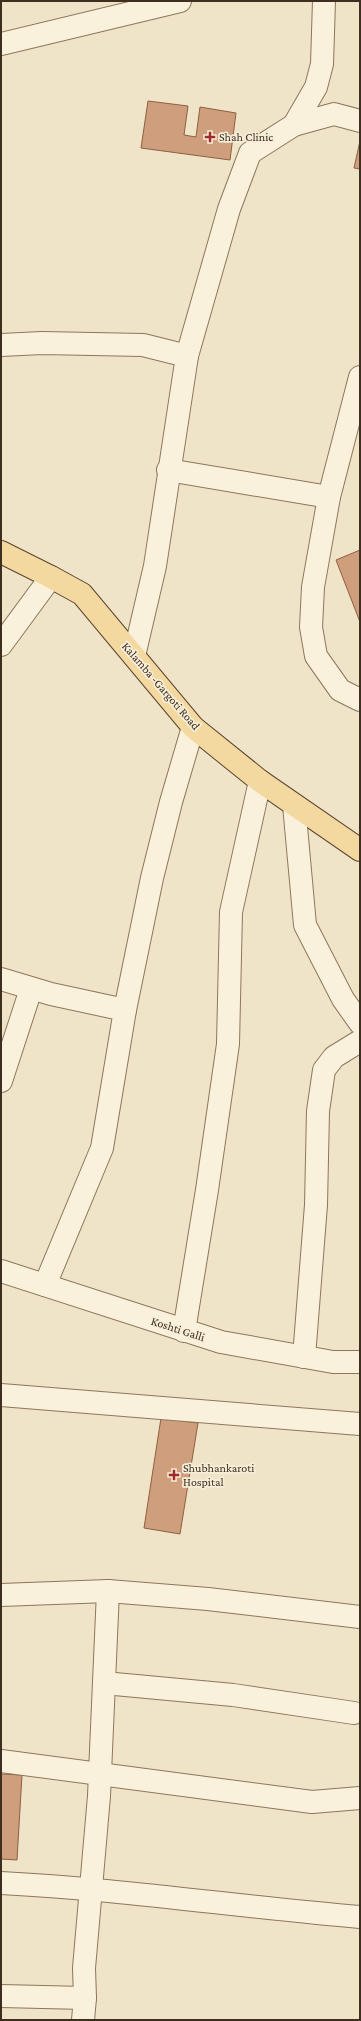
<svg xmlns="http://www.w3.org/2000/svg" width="361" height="2021" viewBox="0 0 361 2021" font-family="'Crimson Pro',serif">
<rect width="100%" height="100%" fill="#f0e4c8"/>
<g fill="#cf9f7d" stroke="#8d5f41">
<polygon points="148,101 188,106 184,135 196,137 200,107 236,113 230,160 141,148"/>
<polygon points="360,141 360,169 354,168"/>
<polygon points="360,550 360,622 336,560"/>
<polygon points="161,1418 198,1423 180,1534 144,1528"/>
<polygon points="1,1774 22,1775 17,1860 1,1859"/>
</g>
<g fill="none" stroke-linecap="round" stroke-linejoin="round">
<defs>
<g id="minor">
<polyline points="1,44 180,1"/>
<polyline points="294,125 316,87 322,64 324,1"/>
<polyline points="1,345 42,343 143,345 187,356"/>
<polyline points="168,470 329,497 360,377"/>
<polyline points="329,497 313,587 311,627 316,656 340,690 360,700"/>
<polyline points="1,645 51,577"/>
<polyline points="134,656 155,566 187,356 229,209 250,153 294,125 334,114 360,121"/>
<polyline points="294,805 305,925 343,999 360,1023"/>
<polyline points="1,979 51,994 125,1010"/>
<polyline points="1,1081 31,989"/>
<polyline points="1,1271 221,1342 333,1362 360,1362"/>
<polyline points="45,1285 102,1148 125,1010 152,878 171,802 193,727"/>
<polyline points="184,1331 207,1190 228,1044 231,912 260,781"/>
<polyline points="304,1357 316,1205 318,1111 324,1070 334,1057 360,1041"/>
<polyline points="1,1395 360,1424"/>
<polyline points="1,1595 108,1591 208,1599 360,1617"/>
<polyline points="104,1683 233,1695 354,1713"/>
<polyline points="1,1761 312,1802 360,1798"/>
<path d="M1,1883C121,1889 240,1907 360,1917"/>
<polyline points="1,1996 85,1998"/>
<polyline points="83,2020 85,1998 84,1968 99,1796 108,1591"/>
</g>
<polyline id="major" points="1,552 51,577 82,594 193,727 260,781 360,850"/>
</defs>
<use href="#minor" stroke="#8d765c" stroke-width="24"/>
<use href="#major" stroke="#5b4430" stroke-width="24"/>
<use href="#minor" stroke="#faf1dc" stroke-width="22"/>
<use href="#major" stroke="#f3d9a0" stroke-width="22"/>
</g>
<g fill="#9e2a2b" stroke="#f7eed8" stroke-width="1.5">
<path d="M208 131h4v4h4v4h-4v4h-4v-4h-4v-4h4z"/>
<path d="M172 1469h4v4h4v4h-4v4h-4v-4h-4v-4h4z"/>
</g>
<g text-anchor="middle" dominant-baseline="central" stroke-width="3.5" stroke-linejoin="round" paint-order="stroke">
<g font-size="12" fill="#3d2e20" stroke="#f7eed8" text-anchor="start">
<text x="219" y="137">Shah Clinic</text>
<text x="183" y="1468">Shubhankaroti<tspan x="183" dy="14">Hospital</tspan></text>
</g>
<g font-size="12" fill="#3d2e20" stroke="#f7eed8">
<text transform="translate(161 686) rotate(49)">Kalamba -Gargoti Road</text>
<text transform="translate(178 1329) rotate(18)">Koshti Galli</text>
</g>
</g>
<rect width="361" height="2021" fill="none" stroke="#3d2e20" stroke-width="4"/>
</svg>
